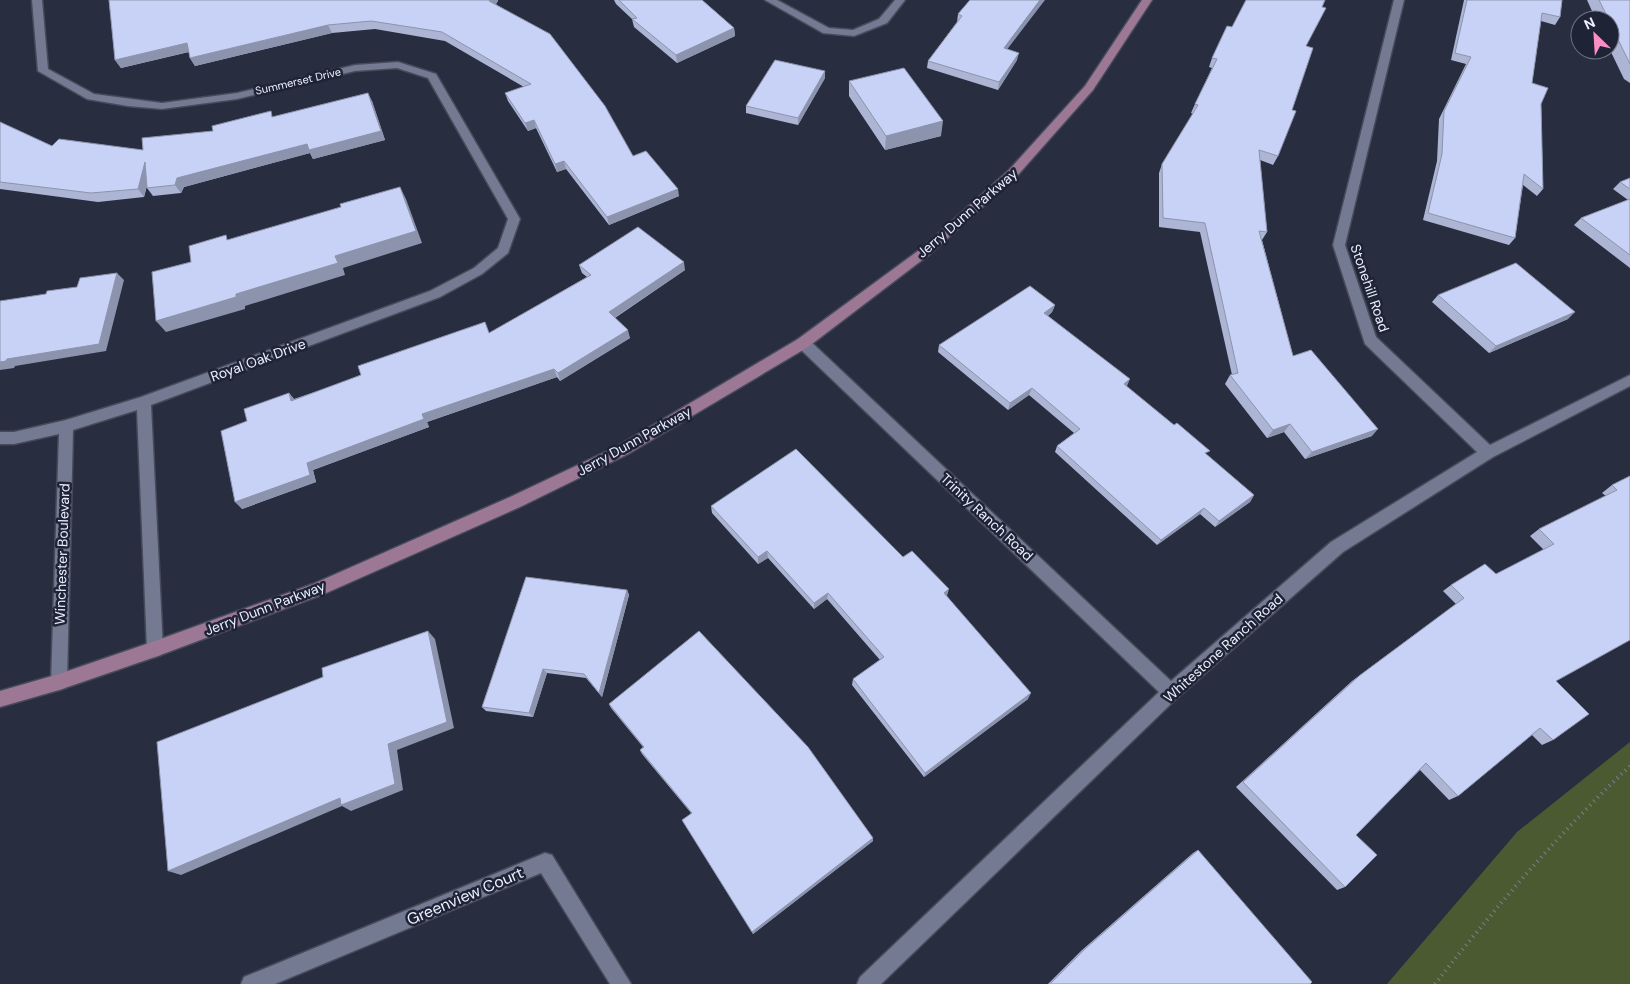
<svg xmlns="http://www.w3.org/2000/svg" width="1630" height="984" viewBox="0 0 1630 984" font-family="'DM Sans',sans-serif">
<rect width="100%" height="100%" fill="#282d40"/>
<polygon fill="#4b5a31" points="1630,742 1630,984 1387,984 1517,832"/>
<g fill="none" stroke-linecap="round" stroke-linejoin="round">
<defs>
<g id="street">
<polygon points="32,0 42,0 48,69 94,94 162,103 237,93 355,65 398,62 436,74 520,219 508,253 482,274 440,297 151,405 163,649 161,655 155,657 149,655 147,649 137,410 73,430 67,682 65,688 59,690 53,688 51,682 59,434 14,444 0,444 0,432 14,432 66,420 141,397 430,291 474,268 498,248 508,219 428,78 397,68 355,71 237,99 162,109 128,106 87,99 38,71"/>
<polygon points="765,0 777,0 829,28 853,30 879,19 895,0 905,0 887,23 854,36 823,33"/>
<polygon points="1394,0 1404,0 1345,245 1376,337 1490,445 1630,375 1630,386 1493,457 1343,552 1177,698 881,984 857,984 860,977 1159,692 798,347 796,343 798,339 803,338 808,339 1171,681 1331,542 1477,452 1365,344 1333,245"/>
<polygon points="545,853 552,855 631,984 610,984 541,873 275,984 241,984 244,977"/>
</g>
<polygon id="secondary" points="1142,0 1152,0 1093,90 1017,176 930,254 808,347 628,454 520,507 324,594 155,657 59,690 0,707 0,691 59,674 155,641 313,584 510,497 618,446 798,339 922,248 1009,170 1085,86"/>
</defs>
<use href="#street" stroke="#464a5a" stroke-width="3"/>
<use href="#secondary" stroke="#464a5a" stroke-width="3"/>
<path stroke="#7c8091" stroke-width="4" stroke-dasharray="1 4.5" stroke-linecap="butt" d="M1435,984C1494,909 1560,832 1630,766"/>
<use href="#street" fill="#737a91" fill-rule="evenodd"/>
<use href="#secondary" fill="#9c7895" fill-rule="evenodd"/>
</g>
<g fill="#acb5d4">
<polygon points="109,0 498,1 496,4 633,156 679,196 609,225 566,169 557,172 536,128 528,131 508,101 505,93 524,87 445,41 375,29 332,33 195,66 190,58 189,52 121,68 115,60"/>
<polygon points="614,0 702,0 734,28 735,36 677,63 634,27 632,19 616,4"/>
<polygon points="970,0 1007,49 1017,60 998,90 927,68 928,61 957,22 958,14"/>
<polygon points="1464,0 1562,0 1560,17 1555,25 1541,21 1532,83 1541,104 1543,189 1537,196 1523,185 1515,238 1509,245 1423,220 1437,161 1439,119 1466,64 1451,60"/>
<polygon points="1587,0 1630,0 1630,83 1624,79 1610,50 1610,20 1596,20"/>
<polygon points="1307,46 1292,110 1278,156 1273,165 1260,160 1267,232 1262,240 1293,356 1372,436 1305,459 1284,432 1267,438 1225,384 1230,375 1232,375 1200,232 1159,227 1159,173 1162,164 1193,114 1191,113 1195,104 1212,68 1209,67 1212,58"/>
<polygon points="825,78 798,125 746,113 746,106"/>
<polygon points="849,81 941,136 885,150 849,96"/>
<polygon points="372,101 385,140 313,159 310,153 184,187 181,193 153,196 147,188 147,186 144,197 98,202 0,189 0,122 52,146 143,150 213,131 274,117"/>
<polygon points="1630,178 1630,268 1574,225 1581,218 1628,200 1613,189 1620,182"/>
<polygon points="579,265 685,270 615,318 630,338 560,381 557,377 427,422 429,427 313,470 316,482 242,509 247,421 289,393 294,399 489,333 587,277 582,273"/>
<polygon points="1438,295 1568,319 1489,353 1432,302"/>
<polygon points="1055,305 1052,312 1048,316 1127,386 1126,387 1207,455 1254,495 1250,502 1215,527 1200,514 1157,545 1055,452 1057,446 1074,433 1029,395 1008,410 938,352 939,345"/>
<polygon points="1630,476 1556,681 1553,740 1542,745 1532,735 1458,796 1449,800 1420,770 1356,835 1345,887 1337,890 1236,787 1352,681 1456,604 1443,591 1451,585 1496,574 1544,550 1530,536 1539,529 1606,496 1602,493 1612,485"/>
<polygon points="711,506 903,557 947,596 1028,699 924,777 852,685 853,679 880,660 827,599 814,609 768,558 758,564 712,513"/>
<polygon points="627,590 629,595 602,697 586,678 547,673 533,717 486,711 482,707"/>
<polygon points="609,704 873,838 873,841 753,934 684,823 691,813 642,754 640,750 643,747 611,708"/>
<polygon points="1198,850 1310,984 1048,984 1081,951 1193,853"/>
</g>
<g fill="#8c93ac">
<polygon points="490,0 498,0 498,1 492,9 489,1"/>
<polygon points="1040,0 1045,0 1002,56 1004,48"/>
<polygon points="328,25 332,33 195,66 190,58"/>
<polygon points="734,28 735,36 677,63 676,55"/>
<polygon points="187,43 192,51 121,68 115,60"/>
<polygon points="1019,53 1017,60 998,90 999,82"/>
<polygon points="825,71 825,78 798,125 798,118"/>
<polygon points="368,93 372,101 385,140 313,159 310,153 184,187 181,193 175,185 177,178"/>
<polygon points="534,120 536,128 528,131 525,123"/>
<polygon points="943,121 941,136 885,150 886,136"/>
<polygon points="564,161 566,169 557,172 555,164"/>
<polygon points="145,162 151,170 144,197 138,189"/>
<polygon points="400,187 406,199 422,243 343,268 345,275 245,306 245,309 166,332 156,321 236,294 335,256"/>
<polygon points="678,189 679,196 609,225 607,217"/>
<polygon points="684,262 685,270 611,320 609,312"/>
<polygon points="117,273 124,280 106,351 15,366 14,368 0,370 0,362"/>
<polygon points="1055,305 1052,312 1042,320 1044,313"/>
<polygon points="1575,312 1568,319 1489,353 1496,346"/>
<polygon points="628,330 630,338 560,381 558,373"/>
<polygon points="554,369 557,377 427,422 429,427 313,470 316,482 242,509 235,502 307,463 422,414"/>
<polygon points="1130,379 1127,386 1120,391 1124,384"/>
<polygon points="1032,388 1029,395 1008,410 1010,403"/>
<polygon points="289,393 295,401 291,401"/>
<polygon points="1290,424 1284,432 1267,438 1273,430"/>
<polygon points="1378,429 1372,436 1305,459 1312,452"/>
<polygon points="1254,495 1250,502 1215,527 1219,521"/>
<polygon points="1204,508 1200,514 1157,545 1161,540"/>
<polygon points="767,551 768,558 758,564 758,557"/>
<polygon points="949,589 947,596 944,593"/>
<polygon points="627,590 629,595 602,697 599,693"/>
<polygon points="828,593 827,599 814,609 814,603"/>
<polygon points="428,631 435,639 454,728 397,750 403,790 351,811 342,806 181,875 168,871 388,744"/>
<polygon points="543,669 547,673 533,717 529,713"/>
<polygon points="1031,693 1028,699 924,777 925,773"/>
<polygon points="873,838 873,841 753,934 752,932"/>
</g>
<g fill="#c8d2f6" stroke="#8c93ac">
<polygon points="109,0 490,0 489,1 550,34 605,106 633,156 646,151 678,189 607,217 564,161 555,164 534,120 525,123 505,93 531,84 442,32 371,21 328,25 190,58 187,43 115,60"/>
<polygon points="619,0 702,0 734,28 676,55 632,19 637,18"/>
<polygon points="970,0 1040,0 1004,48 1019,53 999,82 928,61 962,16 958,14"/>
<polygon points="1246,0 1325,0 1322,7 1326,8 1306,46 1313,48 1292,110 1296,111 1278,156 1259,150 1267,232 1259,231 1293,356 1311,350 1378,429 1312,452 1290,424 1273,430 1230,375 1238,373 1205,223 1163,218 1162,164 1198,105 1195,104 1217,59 1212,58 1227,26 1232,27"/>
<polygon points="1467,0 1562,0 1560,17 1542,13 1532,83 1548,88 1541,104 1543,189 1524,174 1515,238 1428,213 1442,154 1444,111 1471,57 1455,53"/>
<polygon points="1599,0 1630,0 1630,64 1610,23 1610,20 1609,20"/>
<polygon points="775,60 825,71 798,118 746,106"/>
<polygon points="904,68 943,121 886,136 849,81"/>
<polygon points="368,93 381,131 309,150 307,144 177,178 175,185 147,188 145,162 138,189 91,193 0,182 0,122 52,146 59,139 143,150 142,138 213,131 212,126 271,111 272,117"/>
<polygon points="1630,178 1630,189 1620,182"/>
<polygon points="400,187 416,231 335,256 338,263 236,294 236,297 156,321 152,272 191,262 189,246 226,235 227,240 341,207 340,204"/>
<polygon points="1630,199 1630,255 1581,218"/>
<polygon points="638,227 684,262 609,312 628,330 558,373 554,369 422,414 424,419 307,463 310,475 235,502 221,431 247,421 244,409 289,393 291,401 361,375 358,366 485,322 489,333 591,275 579,265"/>
<polygon points="1516,263 1575,312 1496,346 1438,295"/>
<polygon points="117,273 99,344 7,359 6,361 0,362 0,301 46,294 47,291 77,287 80,278"/>
<polygon points="1030,286 1055,305 1044,313 1130,379 1124,384 1174,425 1177,423 1210,451 1205,453 1254,495 1219,521 1204,508 1161,540 1057,446 1080,429 1032,388 1010,403 939,345"/>
<polygon points="796,449 903,557 912,551 949,589 944,593 1031,693 925,773 853,679 884,657 828,593 814,603 767,551 758,557 711,506"/>
<polygon points="1630,476 1630,640 1556,681 1589,714 1553,740 1540,728 1458,796 1426,763 1356,835 1377,855 1345,887 1243,782 1359,676 1464,598 1451,585 1485,564 1496,574 1554,544 1539,529 1617,490 1612,485"/>
<polygon points="526,577 627,590 599,693 584,674 543,669 529,713 482,707"/>
<polygon points="428,631 447,722 388,744 395,784 341,805 340,798 168,871 157,742 323,677 322,668"/>
<polygon points="699,631 808,747 873,838 752,932 682,820 692,813 640,750 644,747 609,704"/>
<polygon points="1198,850 1312,982 1310,984 1050,984 1085,949"/>
</g>
<g text-anchor="middle" dominant-baseline="central" stroke-width="5" stroke-linejoin="round" paint-order="stroke">
<g font-size="11" fill="#ecf0fd" stroke="#1e2336">
<text transform="translate(298 81) rotate(-13)">Summerset Drive</text>
</g>
<g font-size="14" fill="#ecf0fd" stroke="#1e2336">
<text transform="translate(967 213) rotate(-41)">Jerry Dunn Parkway</text>
<text transform="translate(1370 288) rotate(71)">Stonehill Road</text>
<text transform="translate(258 360) rotate(-20)">Royal Oak Drive</text>
<text transform="translate(634 441) rotate(-29)">Jerry Dunn Parkway</text>
<text transform="translate(987 517) rotate(43)">Trinity Ranch Road</text>
<text transform="translate(62 554) rotate(-88)">Winchester Boulevard</text>
<text transform="translate(265 608) rotate(-21)">Jerry Dunn Parkway</text>
<text transform="translate(1223 648) rotate(-42)">Whitestone Ranch Road</text>
</g>
<g font-size="16" fill="#ecf0fd" stroke="#1e2336">
<text transform="translate(465 896) rotate(-23)">Greenview Court</text>
</g>
</g>
<g transform="translate(1595 35) rotate(335)"><circle r="24" fill="#1e2336" stroke="#707586"/>
<path d="M0-4L9 19L0 12L-9 19Z" fill="#fb8fc4"/>
<text y="-8" font-size="14" font-weight="bold" text-anchor="middle" fill="#ecf0fd">N</text>
</g>
</svg>
